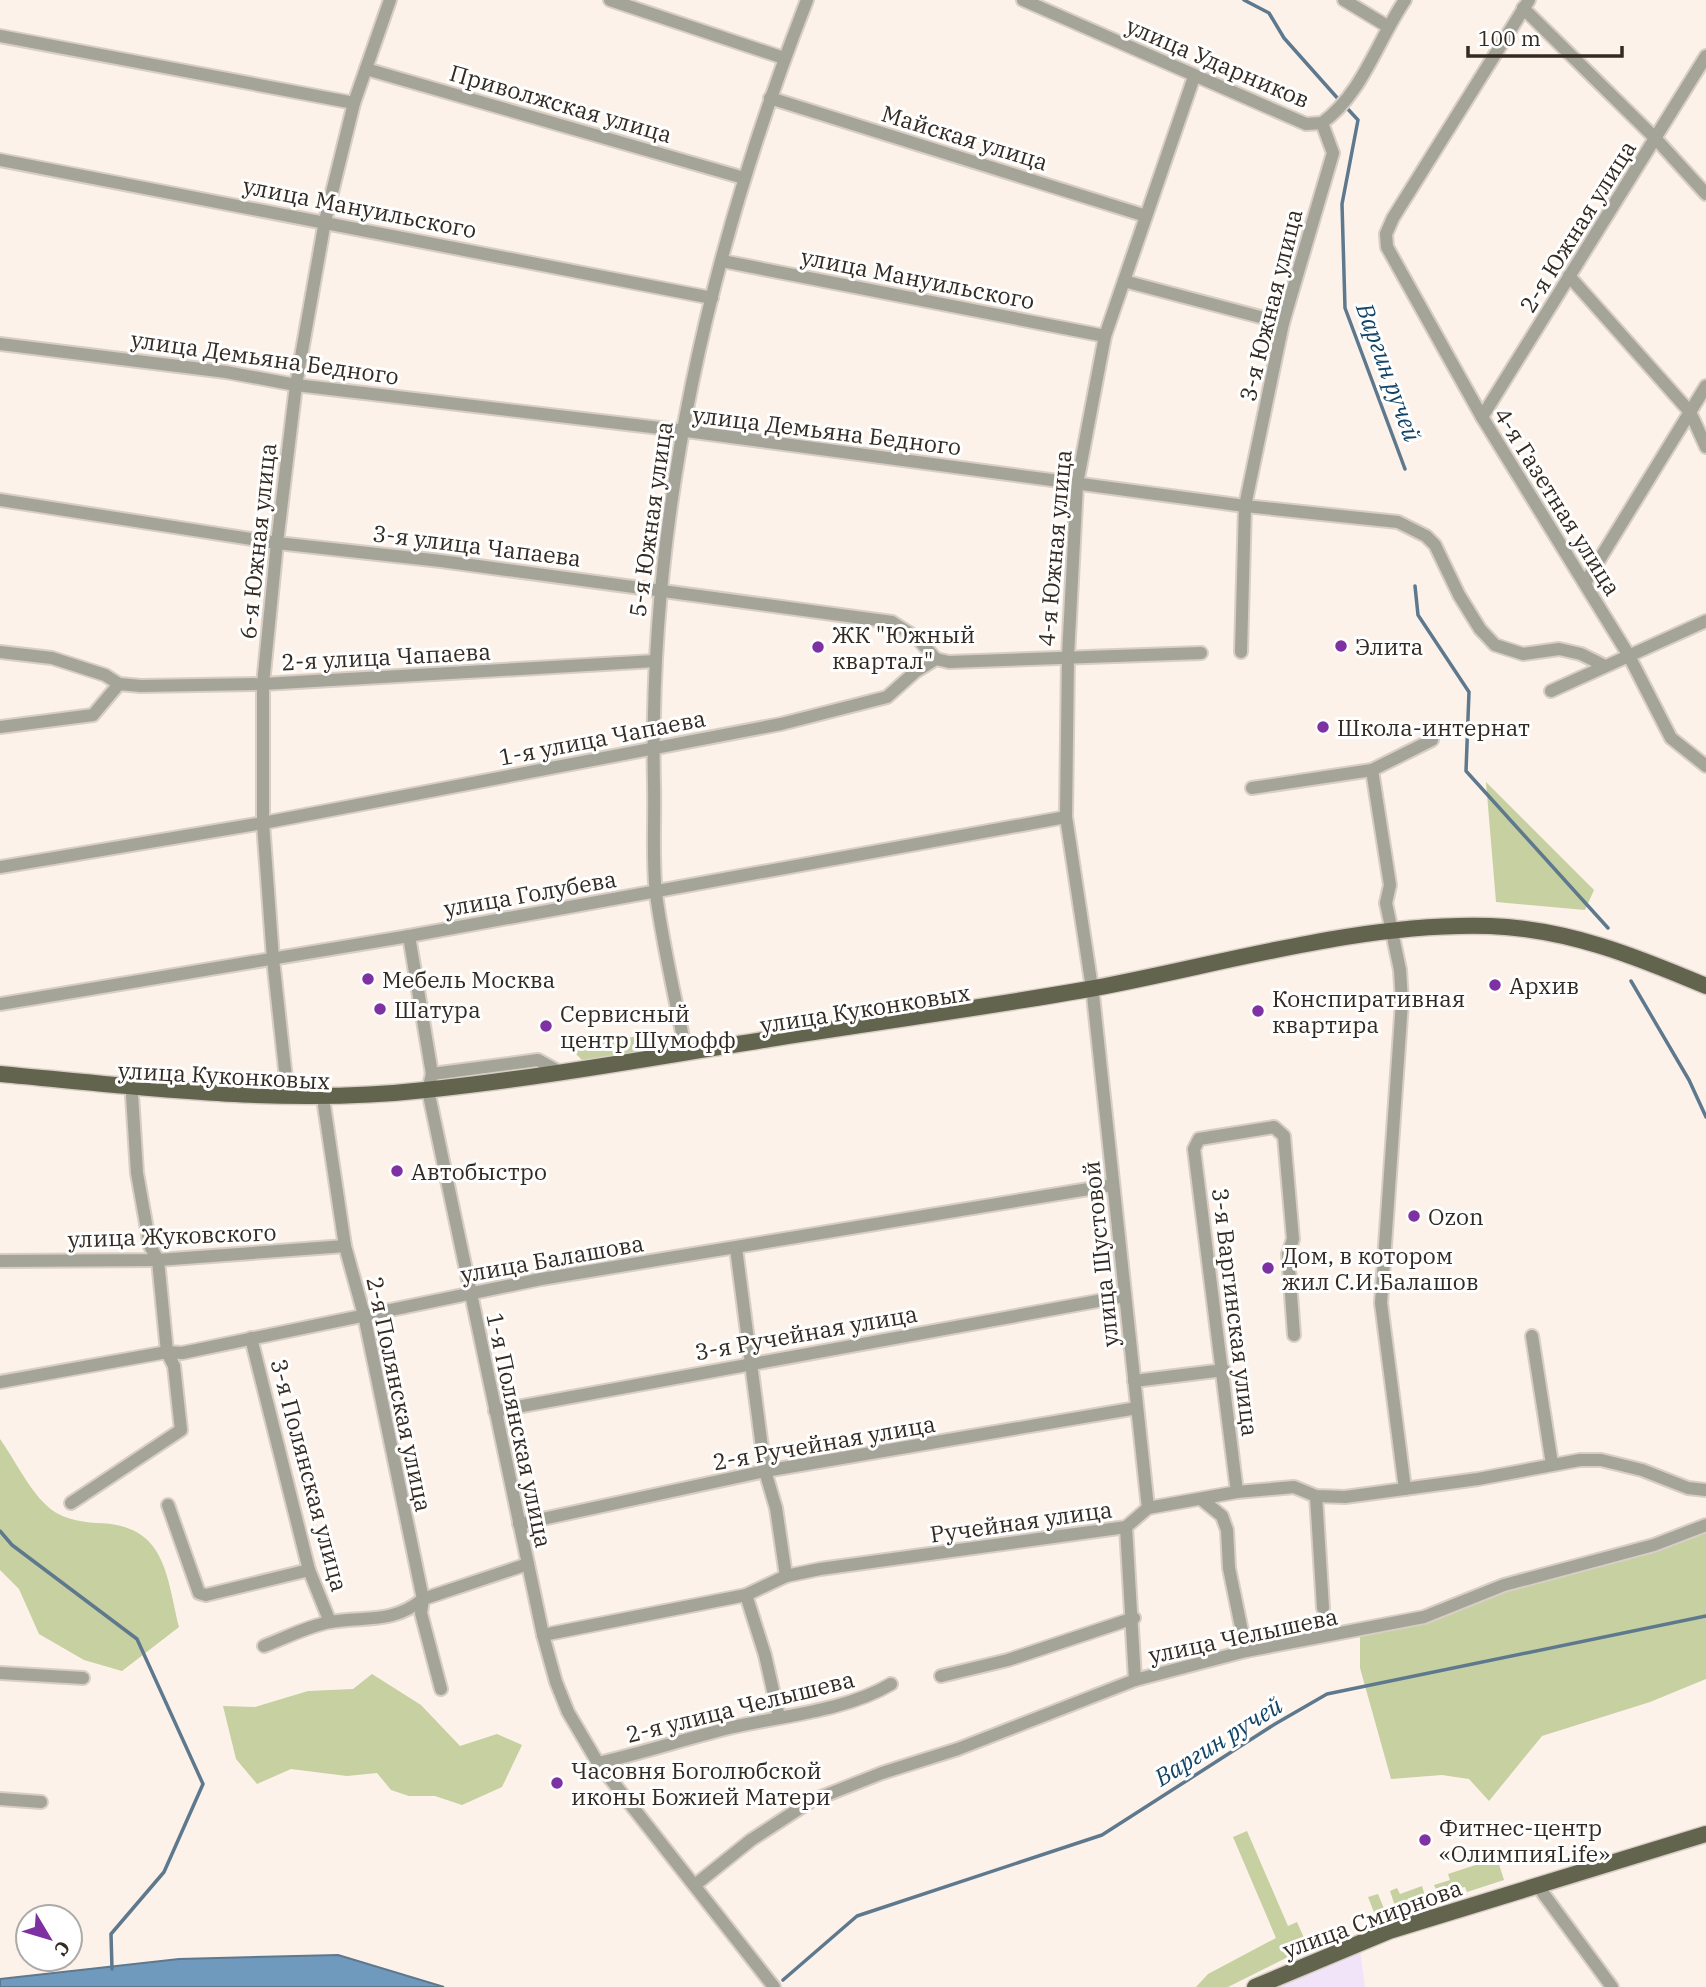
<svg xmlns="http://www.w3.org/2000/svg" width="1706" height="1987" viewBox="0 0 1706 1987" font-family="'IBM Plex Serif',serif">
<rect width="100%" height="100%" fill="#fcf2e9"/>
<polygon fill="#f2e4f8" points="1360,1949 1365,1987 1270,1987"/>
<g fill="#c6d0a1">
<polygon points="1486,782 1594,890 1585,910 1496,902"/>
<polygon points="638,1036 643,1051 583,1061 576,1054 578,1047"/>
<path d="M0,1439C15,1460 28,1488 46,1505C59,1518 79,1522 96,1523C165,1524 166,1572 179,1627L122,1671L84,1660L39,1634L19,1589L0,1570Z"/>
<polygon points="1706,1527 1706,1679 1650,1702 1542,1736 1489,1801 1469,1779 1442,1775 1391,1779 1360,1668 1360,1635 1422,1624 1470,1598 1544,1577 1623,1561"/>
<polygon points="372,1674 421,1705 460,1746 497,1734 522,1745 502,1787 462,1805 435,1796 409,1796 391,1790 377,1773 347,1776 291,1769 257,1784 236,1759 223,1706 255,1707 308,1691 353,1689"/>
<polygon points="1247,1831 1288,1926 1297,1922 1308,1947 1228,1987 1196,1987 1208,1974 1276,1938 1233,1837"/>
<polygon points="1497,1858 1504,1880 1467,1892 1465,1887 1437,1892 1434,1885 1450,1880 1448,1874"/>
<polygon points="1422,1886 1425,1896 1413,1900 1415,1906 1397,1912 1390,1891 1397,1888 1400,1894"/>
<polygon points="1378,1894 1387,1916 1377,1920 1368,1897"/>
</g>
<polygon fill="#709abd" stroke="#5e788e" stroke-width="2" points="338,1955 444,1987 0,1987 0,1979 179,1959"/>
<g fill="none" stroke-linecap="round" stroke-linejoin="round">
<g stroke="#5e788e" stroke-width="3.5">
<polyline points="1244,0 1269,13 1284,38 1340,101"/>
<polyline points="1345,106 1358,120 1342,204 1345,308 1405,469"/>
<polyline points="1415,586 1418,615 1469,692 1466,771 1608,928"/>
<polyline points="1631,981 1689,1080 1706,1117"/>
<polyline points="0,1531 12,1545 137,1639 203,1784 164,1872 111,1934 112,1969"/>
<polyline points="783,1980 857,1916 1102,1835 1275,1724 1327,1694 1706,1616"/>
</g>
<defs>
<g id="minor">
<polyline points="610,0 784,58"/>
<polyline points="1023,0 1306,124 1322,123"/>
<polyline points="1344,0 1387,26"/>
<polyline points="1529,0 1393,218 1386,234 1387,247 1482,417 1628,654 1671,738 1706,766"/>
<polyline points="1523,8 1656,139 1706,194"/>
<polyline points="0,36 354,103"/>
<polyline points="366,69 744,178"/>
<polyline points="770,98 1146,216"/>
<path d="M1322,123C1363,93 1377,41 1405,0"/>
<polyline points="0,160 712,298"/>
<polyline points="722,261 1105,336"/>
<polyline points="1569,276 1690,412 1706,447"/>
<polyline points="1124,281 1283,323"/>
<polyline points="0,344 226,372 296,385 694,432 1245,506 1398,522 1426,536 1435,545 1459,595 1480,629 1495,645 1523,654 1559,649 1581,654 1603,665"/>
<polyline points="1482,417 1706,56"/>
<polyline points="0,500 277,543 441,561 892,622 917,638 936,659"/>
<polyline points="1585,583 1706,386"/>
<polyline points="0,652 52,658 105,675 119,684 141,686 263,684 655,661"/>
<polyline points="1241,652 1245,506 1283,323 1333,153 1322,123"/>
<polyline points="1551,691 1706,621"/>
<polyline points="0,727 93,715 119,684"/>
<polyline points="1372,770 1390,885 1386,903 1400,970 1402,1002 1381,1303 1405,1489"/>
<polyline points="1252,788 1372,770 1432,740"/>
<polyline points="0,867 263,823 781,724 887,697 915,672 936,659 949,662 1201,653"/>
<polyline points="409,936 432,1074"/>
<polyline points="1092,988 1066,817 1068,656 1077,484 1105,336 1194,77"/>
<polyline points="1093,995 1148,1508"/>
<polyline points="0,1004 409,936 1066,817"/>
<path d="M686,1053C676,1000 663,947 656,894C652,858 655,821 654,785C648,517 710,249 807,0"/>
<polyline points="558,1071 538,1060 432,1074 428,1090 543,1635 556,1682 568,1712 598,1763 774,1987"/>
<polyline points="288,1097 273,959 263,823 263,684 277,543 296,385 325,221 354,103 390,0"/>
<polyline points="324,1105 345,1246 364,1315 423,1599 421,1613 441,1689"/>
<polyline points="736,1248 765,1471 776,1508 786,1576"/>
<polyline points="0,1261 158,1260 345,1246"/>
<polyline points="1532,1336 1552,1464"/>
<polyline points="251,1338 309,1570 330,1622"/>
<polyline points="1134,1381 1224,1370"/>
<polyline points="0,1382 167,1352 182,1353 541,1279 1113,1185"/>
<polyline points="495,1411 1125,1296"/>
<polyline points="1237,1492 1194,1149 1199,1139 1274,1127 1284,1136 1293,1239 1288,1254 1294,1335"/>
<polyline points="1316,1496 1323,1608"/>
<polyline points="1201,1499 1222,1516 1227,1530 1229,1568 1246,1651"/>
<polyline points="71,1503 181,1430 174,1366 167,1352 158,1260 150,1246 137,1173 132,1095"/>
<polyline points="168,1505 199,1593 206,1595 309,1570"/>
<polyline points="519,1524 765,1471 1137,1408"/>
<polyline points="1126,1527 1135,1680"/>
<polyline points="746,1595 765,1655 779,1717"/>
<polyline points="543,1635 746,1595 786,1576 820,1569 1126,1527 1148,1508 1237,1492 1294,1487 1316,1496 1345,1497 1478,1479 1580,1460 1601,1460 1642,1470 1688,1488 1706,1490"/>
<path d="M264,1646C285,1638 308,1626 330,1622C365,1616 393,1624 423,1599L528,1564"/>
<polyline points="0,1673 83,1678"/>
<polyline points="941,1676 1008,1660 1134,1618"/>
<path d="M598,1763C642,1753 685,1739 729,1728C780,1716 846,1711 891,1684"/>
<polyline points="0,1799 41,1802"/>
<polyline points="695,1885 751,1840 811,1801 882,1773 958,1749 1135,1680 1246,1651 1424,1617 1504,1585 1654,1545 1706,1525"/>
<polyline points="1537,1885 1612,1987"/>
</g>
<g id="major">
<path d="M0,1074C141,1087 284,1106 425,1090C540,1078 655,1057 769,1039C878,1022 987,1007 1095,988C1223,964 1360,922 1490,926C1568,929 1635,956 1706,986"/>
<polyline points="1255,1987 1389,1931 1706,1834"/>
</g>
</defs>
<use href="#minor" stroke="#d8cec5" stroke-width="16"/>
<use href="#major" stroke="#d8cec5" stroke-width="19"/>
<use href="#minor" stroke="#a4a598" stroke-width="12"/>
<use href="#major" stroke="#62644e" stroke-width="16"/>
</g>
<g fill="#7e31a2" stroke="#fff" stroke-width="2.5">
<circle cx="1341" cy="646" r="7"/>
<circle cx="818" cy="647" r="7"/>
<circle cx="1323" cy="727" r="7"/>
<circle cx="368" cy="979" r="7"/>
<circle cx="1495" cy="985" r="7"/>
<circle cx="380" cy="1009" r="7"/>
<circle cx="1258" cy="1011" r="7"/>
<circle cx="546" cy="1026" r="7"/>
<circle cx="397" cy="1171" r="7"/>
<circle cx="1414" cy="1216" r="7"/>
<circle cx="1268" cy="1268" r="7"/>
<circle cx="557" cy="1783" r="7"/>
<circle cx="1425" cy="1840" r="7"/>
</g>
<g text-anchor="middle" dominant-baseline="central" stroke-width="6" stroke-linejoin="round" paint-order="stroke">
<g font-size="23" fill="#332a22" stroke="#fff">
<text transform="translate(1218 62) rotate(23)">улица Ударников</text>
<text transform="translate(561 103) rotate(16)">Приволжская улица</text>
<text transform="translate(965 137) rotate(17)">Майская улица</text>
<text transform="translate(360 207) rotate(11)">улица Мануильского</text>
<text transform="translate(1577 226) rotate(-58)">2-я Южная улица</text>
<text transform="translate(918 278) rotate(11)">улица Мануильского</text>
<text transform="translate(1270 305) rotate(-76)">3-я Южная улица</text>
<text transform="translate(265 357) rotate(8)">улица Демьяна Бедного</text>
<text transform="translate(827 430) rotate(7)">улица Демьяна Бедного</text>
<text transform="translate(1558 501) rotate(58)">4-я Газетная улица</text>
<text transform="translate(650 519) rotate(-82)">5-я Южная улица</text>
<text transform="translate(257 541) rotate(-84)">6-я Южная улица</text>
<text transform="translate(477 545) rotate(7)">3-я улица Чапаева</text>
<text transform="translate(1054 548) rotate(-85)">4-я Южная улица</text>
<text transform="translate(386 656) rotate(-3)">2-я улица Чапаева</text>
<text transform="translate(602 737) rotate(-11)">1-я улица Чапаева</text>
<text transform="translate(530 893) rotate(-10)">улица Голубева</text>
<text transform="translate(865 1008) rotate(-9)">улица Куконковых</text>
<text transform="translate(224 1075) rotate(3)">улица Куконковых</text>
<text transform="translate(172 1235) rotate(-2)">улица Жуковского</text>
<text transform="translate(1100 1254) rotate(-96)">улица Шустовой</text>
<text transform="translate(552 1258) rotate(-10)">улица Балашова</text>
<text transform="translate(1236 1312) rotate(83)">3-я Варгинская улица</text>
<text transform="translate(806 1332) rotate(-10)">3-я Ручейная улица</text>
<text transform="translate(400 1394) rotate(78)">2-я Полянская улица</text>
<text transform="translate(520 1430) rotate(78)">1-я Полянская улица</text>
<text transform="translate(824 1442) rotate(-10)">2-я Ручейная улица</text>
<text transform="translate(310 1475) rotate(75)">3-я Полянская улица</text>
<text transform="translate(1021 1521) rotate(-8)">Ручейная улица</text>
<text transform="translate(1243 1635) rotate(-12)">улица Челышева</text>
<text transform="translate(740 1706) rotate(-14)">2-я улица Челышева</text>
<text transform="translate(1372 1918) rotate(-20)">улица Смирнова</text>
</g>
<g font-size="23" fill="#332a22" stroke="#fff" text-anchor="start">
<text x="832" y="634">ЖК "Южный<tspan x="832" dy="26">квартал"</tspan></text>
<text x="1355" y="646">Элита</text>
<text x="1337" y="727">Школа-интернат</text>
<text x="382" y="979">Мебель Москва</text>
<text x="1509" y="985">Архив</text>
<text x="1272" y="998">Конспиративная<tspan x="1272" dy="26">квартира</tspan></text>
<text x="394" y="1009">Шатура</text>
<text x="560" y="1013">Сервисный<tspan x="560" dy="26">центр Шумофф</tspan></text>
<text x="411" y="1171">Автобыстро</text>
<text x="1428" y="1216">Ozon</text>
<text x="1282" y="1255">Дом, в котором<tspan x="1282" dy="26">жил С.И.Балашов</tspan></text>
<text x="571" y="1770">Часовня Боголюбской<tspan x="571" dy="26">иконы Божией Матери</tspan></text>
<text x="1439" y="1827">Фитнес-центр<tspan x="1439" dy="26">«ОлимпияLife»</tspan></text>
</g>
<g font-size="24" font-style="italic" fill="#124467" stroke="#fff">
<text transform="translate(1389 372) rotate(70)">Варгин ручей</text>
<text transform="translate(1218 1741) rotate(-32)">Варгин ручей</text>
</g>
</g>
<g transform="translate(49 1938) rotate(128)"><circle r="33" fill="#ffffff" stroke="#adaaa7" stroke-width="2"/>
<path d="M0-5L12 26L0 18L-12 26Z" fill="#7e31a2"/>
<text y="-10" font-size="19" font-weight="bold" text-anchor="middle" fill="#332a22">С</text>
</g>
<path d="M1468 46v10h154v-10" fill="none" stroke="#332a22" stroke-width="3.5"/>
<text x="1478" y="46" font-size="21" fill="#332a22" stroke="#ffffff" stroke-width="5" paint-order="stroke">100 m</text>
</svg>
